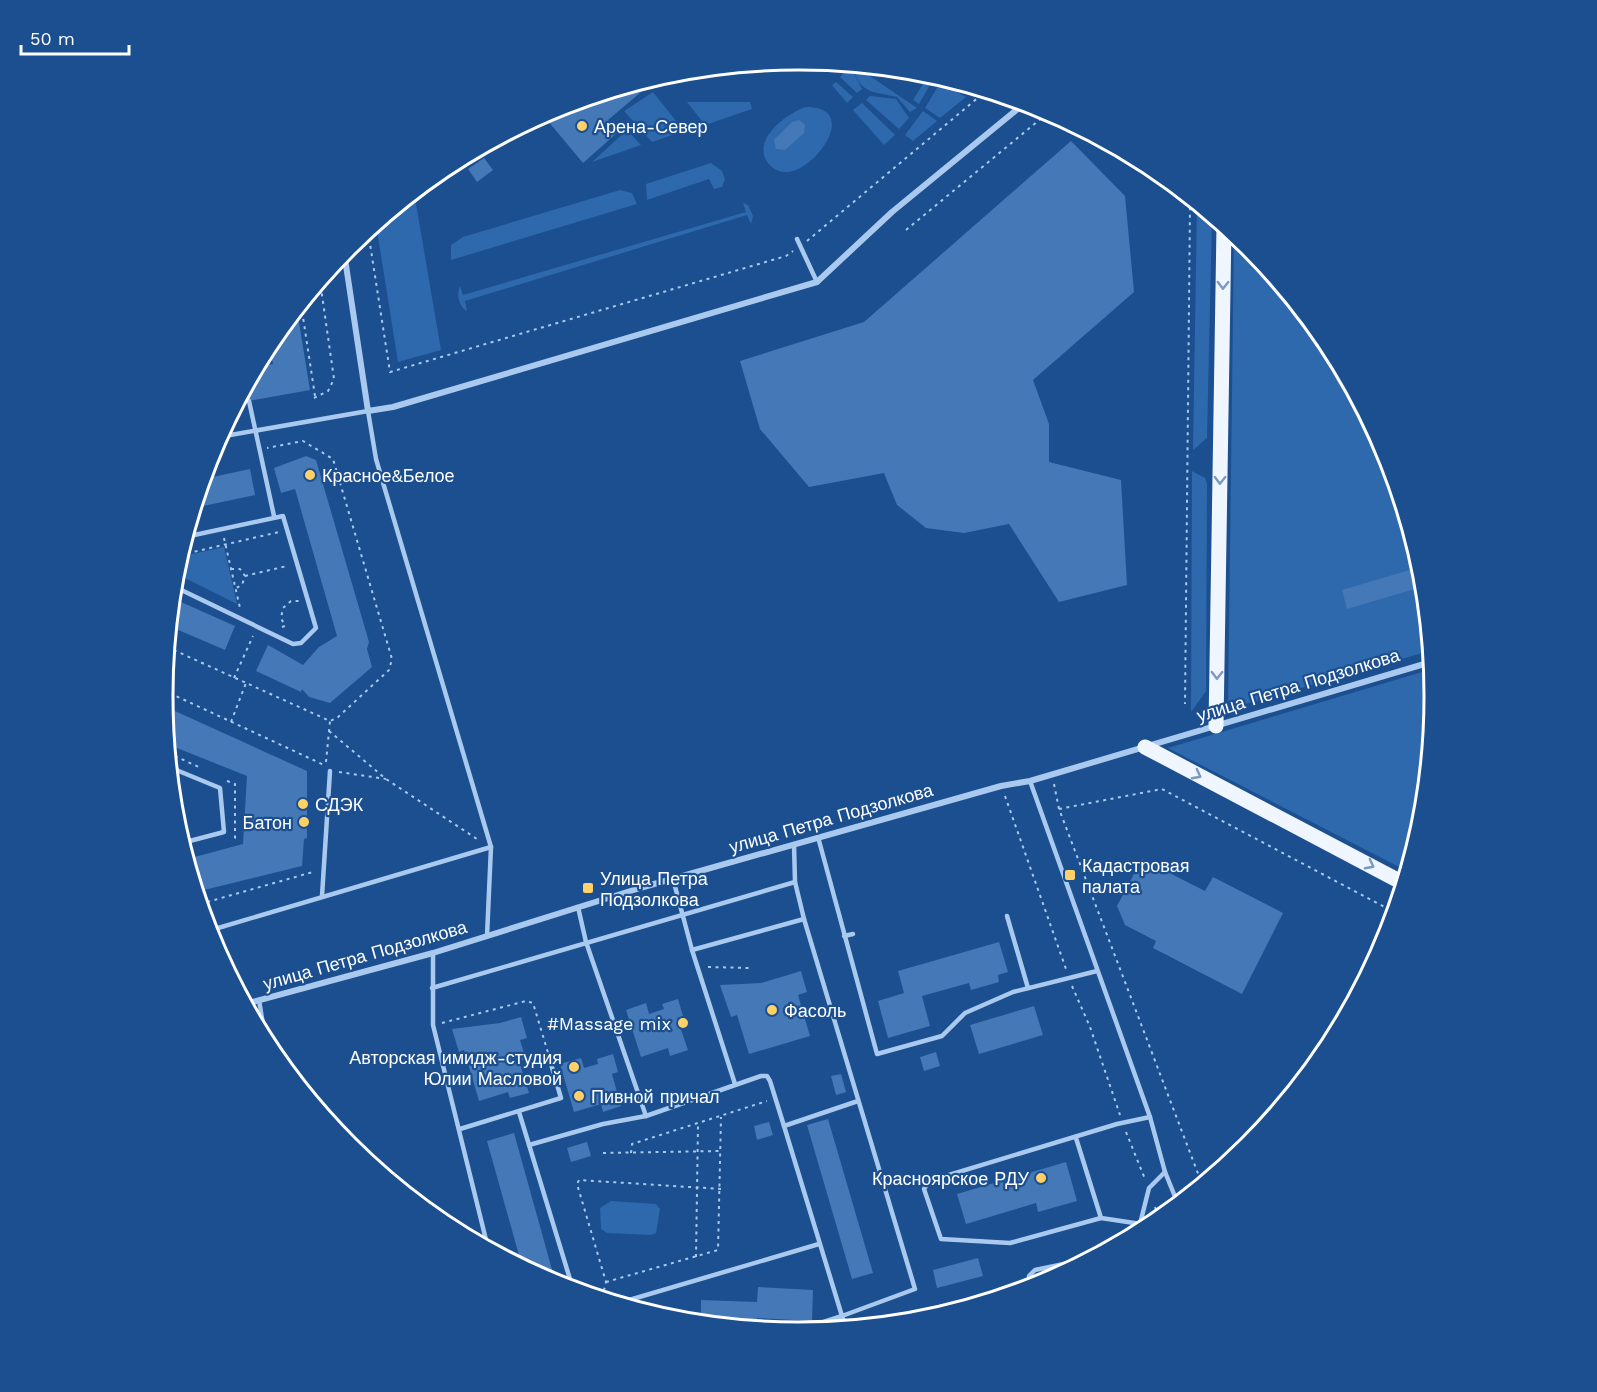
<svg xmlns="http://www.w3.org/2000/svg" width="1597" height="1392" viewBox="0 0 1597 1392" font-family="'Work Sans',sans-serif">
<rect width="100%" height="100%" fill="#1b4f8f"/>
<g fill="#2e69ad">
<polygon points="850,65 862,89 857,93 840,77"/>
<path d="M852,65L855,66L917,108L910,112L897,97C873,91 860,95 852,65Z"/>
<polygon points="929,74 935,76 919,104 913,100"/>
<polygon points="942,78 976,88 969,94"/>
<polygon points="836,82 853,97 847,103 832,85"/>
<polygon points="940,83 966,97 940,118 925,108"/>
<polygon points="653,92 684,131 652,142 624,111"/>
<polygon points="870,96 896,99 909,118 899,129 866,100"/>
<polygon points="687,102 750,102 752,109 705,125"/>
<polygon points="862,103 895,135 884,145 853,110"/>
<path d="M806,107C862,107 814,174 785,172C777,172 770,167 766,160C754,138 787,113 806,107Z"/>
<polygon points="923,111 937,121 913,141 905,135"/>
<polygon points="627,130 641,145 592,162"/>
<polygon points="711,163 722,171 725,179 722,187 714,189 709,179 647,200 646,184"/>
<polygon points="620,190 632,193 637,204 451,260 451,245 463,237"/>
<polygon points="414,192 441,350 398,362 376,224"/>
<path d="M743,203L748,205L753,216L751,224L747,215L465,301L467,311C459,307 456,294 460,286L463,295L746,212Z"/>
<polygon points="1197,204 1212,217 1207,438 1193,450"/>
<polygon points="1234,235 1248,247 1328,343 1386,453 1422,572 1430,647 1419,654 1228,709"/>
<polygon points="1192,471 1205,478 1207,484 1206,691 1191,712"/>
<polygon points="224,547 237,604 175,573 179,557"/>
<path d="M1432,669C1438,734 1426,809 1407,871L1168,748Z"/>
<polygon points="611,1201 656,1204 660,1209 656,1233 651,1235 607,1233 601,1229 600,1208"/>
</g>
<g fill="#4478b7">
<polygon points="756,64 746,69 705,69"/>
<polygon points="642,82 647,87 608,120 618,132 583,163 543,115 555,108"/>
<polygon points="799,120 805,125 804,133 785,150 776,149 774,140 792,122"/>
<polygon points="1071,141 1125,196 1134,292 1033,380 1049,424 1049,462 1121,480 1127,585 1059,602 1009,524 964,533 926,528 897,505 884,473 809,487 760,429 740,361 864,322"/>
<polygon points="484,158 493,170 477,182 468,169"/>
<polygon points="297,310 310,390 237,403 257,367 273,364 269,344"/>
<polygon points="306,456 316,460 369,642 367,649 372,667 330,703 309,697 302,689 301,692 256,671 268,645 303,665 319,647 337,636 295,489 281,493 274,468"/>
<polygon points="250,469 255,495 194,508 203,479"/>
<polygon points="1413,569 1418,588 1347,609 1342,590"/>
<polygon points="172,598 235,626 225,650 169,626"/>
<polygon points="164,706 307,771 307,838 304,839 302,866 196,892 187,859 243,844 247,776 167,744"/>
<polygon points="1142,859 1205,891 1213,877 1283,913 1242,994 1153,948 1156,941 1125,925 1117,906"/>
<polygon points="999,942 1008,972 998,975 999,982 971,990 969,983 922,996 930,1026 888,1038 878,1001 904,993 898,971"/>
<polygon points="801,971 807,992 798,995 810,1036 749,1054 737,1015 731,1017 720,985 761,983"/>
<polygon points="678,999 683,1016 677,1018 688,1050 670,1056 668,1048 641,1057 626,1010 646,1003 649,1014 664,1009 662,1004"/>
<polygon points="1034,1006 1043,1035 979,1054 970,1025"/>
<polygon points="521,1017 527,1038 520,1040 526,1059 519,1061 529,1093 510,1098 508,1092 479,1101 464,1050 459,1052 452,1029 500,1023"/>
<polygon points="936,1052 940,1066 924,1071 920,1057"/>
<polygon points="613,1054 618,1072 612,1074 621,1106 603,1112 601,1104 574,1112 560,1064 581,1058 584,1068 598,1064 597,1059"/>
<polygon points="841,1074 846,1092 836,1095 831,1076"/>
<polygon points="828,1119 873,1273 852,1279 807,1125"/>
<polygon points="769,1122 773,1135 757,1140 754,1126"/>
<polygon points="514,1133 556,1284 522,1266 487,1141"/>
<polygon points="587,1142 591,1156 571,1162 567,1148"/>
<polygon points="1066,1162 1077,1201 1038,1212 1036,1203 966,1224 957,1194"/>
<polygon points="978,1258 983,1276 937,1288 933,1270"/>
<polygon points="758,1287 813,1290 812,1321 757,1318 757,1328 679,1320 701,1319 701,1300 757,1302"/>
</g>
<g fill="none" stroke-linecap="round" stroke-linejoin="round">
<g stroke="#a9c9ee" stroke-width="2" stroke-dasharray="3 4.5" stroke-linecap="butt">
<polyline points="1178,189 1190,204 1185,704"/>
<polyline points="906,230 1049,112"/>
<polyline points="368,231 390,372 786,256 793,251"/>
<polyline points="807,241 986,91"/>
<polyline points="301,304 315,396"/>
<polyline points="314,398 328,391 334,379 320,281"/>
<polyline points="224,538 240,608"/>
<polyline points="180,555 279,532"/>
<polyline points="231,569 240,569 245,576 242,585 236,588"/>
<polyline points="245,576 287,566"/>
<polyline points="282,627 285,626 281,618 283,608 291,601 299,601"/>
<polyline points="167,647 330,721 337,718 389,670 392,659 333,459 303,441 267,448"/>
<polyline points="234,678 253,636"/>
<polyline points="163,690 324,765"/>
<polyline points="231,722 246,683"/>
<polyline points="329,731 386,779 477,839"/>
<polyline points="168,753 201,768"/>
<polyline points="326,762 330,721"/>
<polyline points="339,772 386,779"/>
<polyline points="227,781 235,784 235,838 231,840"/>
<polyline points="1054,784 1059,809 1202,1184"/>
<polyline points="1005,796 1066,969"/>
<polyline points="1059,809 1162,789 1394,912"/>
<polyline points="200,904 313,872"/>
<polyline points="708,967 750,968"/>
<polyline points="1072,986 1090,1027 1120,1115"/>
<polyline points="442,1023 526,1001 533,1003 549,1056"/>
<polyline points="1126,1132 1145,1179"/>
<polyline points="603,1153 722,1151"/>
<polyline points="631,1153 632,1144 767,1101"/>
<polyline points="1155,1207 1159,1219"/>
<polyline points="696,1257 698,1125"/>
<polyline points="606,1282 718,1250 721,1117"/>
<polyline points="602,1298 606,1282 577,1184 579,1180 721,1189"/>
</g>
<g stroke="#a9c9ee" stroke-width="4.5">
<polyline points="797,239 817,282"/>
<polyline points="249,401 274,516"/>
<polyline points="219,437 368,411 376,459 491,847 487,936"/>
<polyline points="173,586 293,644 301,643 316,628 283,516 185,537"/>
<polyline points="169,767 220,788 224,832 182,843"/>
<polyline points="1030,781 1150,1117 1165,1172 1178,1204"/>
<polyline points="818,837 877,1054 942,1036 965,1013 1013,992 1097,971"/>
<polyline points="794,844 795,882 804,919 915,1289 842,1316 784,1126 858,1101"/>
<polyline points="673,879 692,950 735,1084"/>
<polyline points="322,896 330,771"/>
<polyline points="578,907 586,942 646,1116"/>
<polyline points="1007,916 1028,988"/>
<polyline points="208,931 491,847"/>
<polyline points="844,936 853,934"/>
<polyline points="692,950 804,919"/>
<polyline points="433,953 433,1025 488,1248"/>
<polyline points="432,988 795,882"/>
<polyline points="259,1000 266,1043"/>
<polyline points="519,1112 573,1289"/>
<polyline points="460,1129 561,1098 551,1064"/>
<polyline points="1076,1138 1101,1218 1010,1243 941,1239 924,1189 929,1181 1117,1124 1150,1117"/>
<polyline points="529,1145 603,1124 646,1116 761,1076 767,1076 770,1081 784,1126"/>
<polyline points="1101,1218 1141,1224"/>
<polyline points="1138,1232 1149,1188 1165,1172"/>
<polyline points="1029,1288 1029,1276 1035,1270 1088,1259"/>
<polyline points="619,1303 819,1244"/>
<polyline points="793,1332 842,1316 846,1327"/>
</g>
<g stroke="#a9c9ee" stroke-width="6">
<polyline points="344,252 368,411 393,407 817,282 892,212 1025,103"/>
<polyline points="245,1004 433,953 640,888 1001,786 1030,781 1431,662"/>
</g>
<g stroke="#f0f6ff" stroke-width="15">
<polyline points="1216,726 1224,226"/>
<polyline points="1145,747 1403,883"/>
</g>
</g>
<defs><path id="oneway-chevron" d="M-2-3.5L2.5 0L-2 3.5" fill="none" stroke-width="1.6" stroke-linecap="round" stroke-linejoin="round" transform="scale(1.5)"/></defs>
<g stroke="#7b9ac1">
<use href="#oneway-chevron" transform="translate(1223 285) rotate(91)"/>
<use href="#oneway-chevron" transform="translate(1220 480) rotate(91)"/>
<use href="#oneway-chevron" transform="translate(1217 675) rotate(91)"/>
<use href="#oneway-chevron" transform="translate(1197 775) rotate(28)"/>
<use href="#oneway-chevron" transform="translate(1370 865) rotate(28)"/>
</g>
<g fill="#ffd166" stroke="#1b4f8f" stroke-width="2">
<circle cx="582" cy="126" r="6"/>
<circle cx="310" cy="475" r="6"/>
<circle cx="303" cy="804" r="6"/>
<circle cx="304" cy="822" r="6"/>
<rect x="1064" y="869" width="12" height="12" rx="3"/>
<rect x="582" y="882" width="12" height="12" rx="3"/>
<circle cx="772" cy="1010" r="6"/>
<circle cx="683" cy="1023" r="6"/>
<circle cx="574" cy="1067" r="6"/>
<circle cx="579" cy="1096" r="6"/>
<circle cx="1041" cy="1178" r="6"/>
</g>
<g text-anchor="middle" dominant-baseline="central" stroke-width="4.5" stroke-linejoin="round" paint-order="stroke">
<g font-size="18" fill="#fff" stroke="#1b4f8f" text-anchor="start">
<text x="594" y="126">Арена-Север</text>
<text x="322" y="475">Красное&amp;Белое</text>
<text x="315" y="804">СДЭК</text>
<text x="292" y="822" text-anchor="end">Батон</text>
<text x="1082" y="865">Кадастровая<tspan x="1082" dy="21">палата</tspan></text>
<text x="600" y="878">Улица Петра<tspan x="600" dy="21">Подзолкова</tspan></text>
<text x="784" y="1010">Фасоль</text>
<text x="671" y="1023" text-anchor="end">#Massage mix</text>
<text x="562" y="1057" text-anchor="end">Авторская имидж-студия<tspan x="562" dy="21">Юлии Масловой</tspan></text>
<text x="591" y="1096">Пивной причал</text>
<text x="1029" y="1178" text-anchor="end">Красноярское РДУ</text>
</g>
<g font-size="18" fill="#fff" stroke="#1b4f8f">
<text transform="translate(1298 685) rotate(-17)">улица Петра Подзолкова</text>
<text transform="translate(831 818) rotate(-16)">улица Петра Подзолкова</text>
<text transform="translate(365 955) rotate(-16)">улица Петра Подзолкова</text>
</g>
</g>
<path d="M0 0H1597V1392H0ZM798 70H799A625 625 0 0 1 1424 695V697A625 625 0 0 1 799 1322H798A625 625 0 0 1 173 697V695A625 625 0 0 1 798 70Z" fill="#1b4f8f" fill-rule="evenodd"/>
<path fill="none" stroke="#fff" stroke-width="3" d="M798 70H799A625 625 0 0 1 1424 695V697A625 625 0 0 1 799 1322H798A625 625 0 0 1 173 697V695A625 625 0 0 1 798 70Z"/>
<path d="M21 45v9h108v-9" fill="none" stroke="#ffffff" stroke-width="3"/>
<text x="30" y="45" font-size="18" fill="#ffffff" stroke="#1b4f8f" stroke-width="4.5" paint-order="stroke">50 m</text>
</svg>
